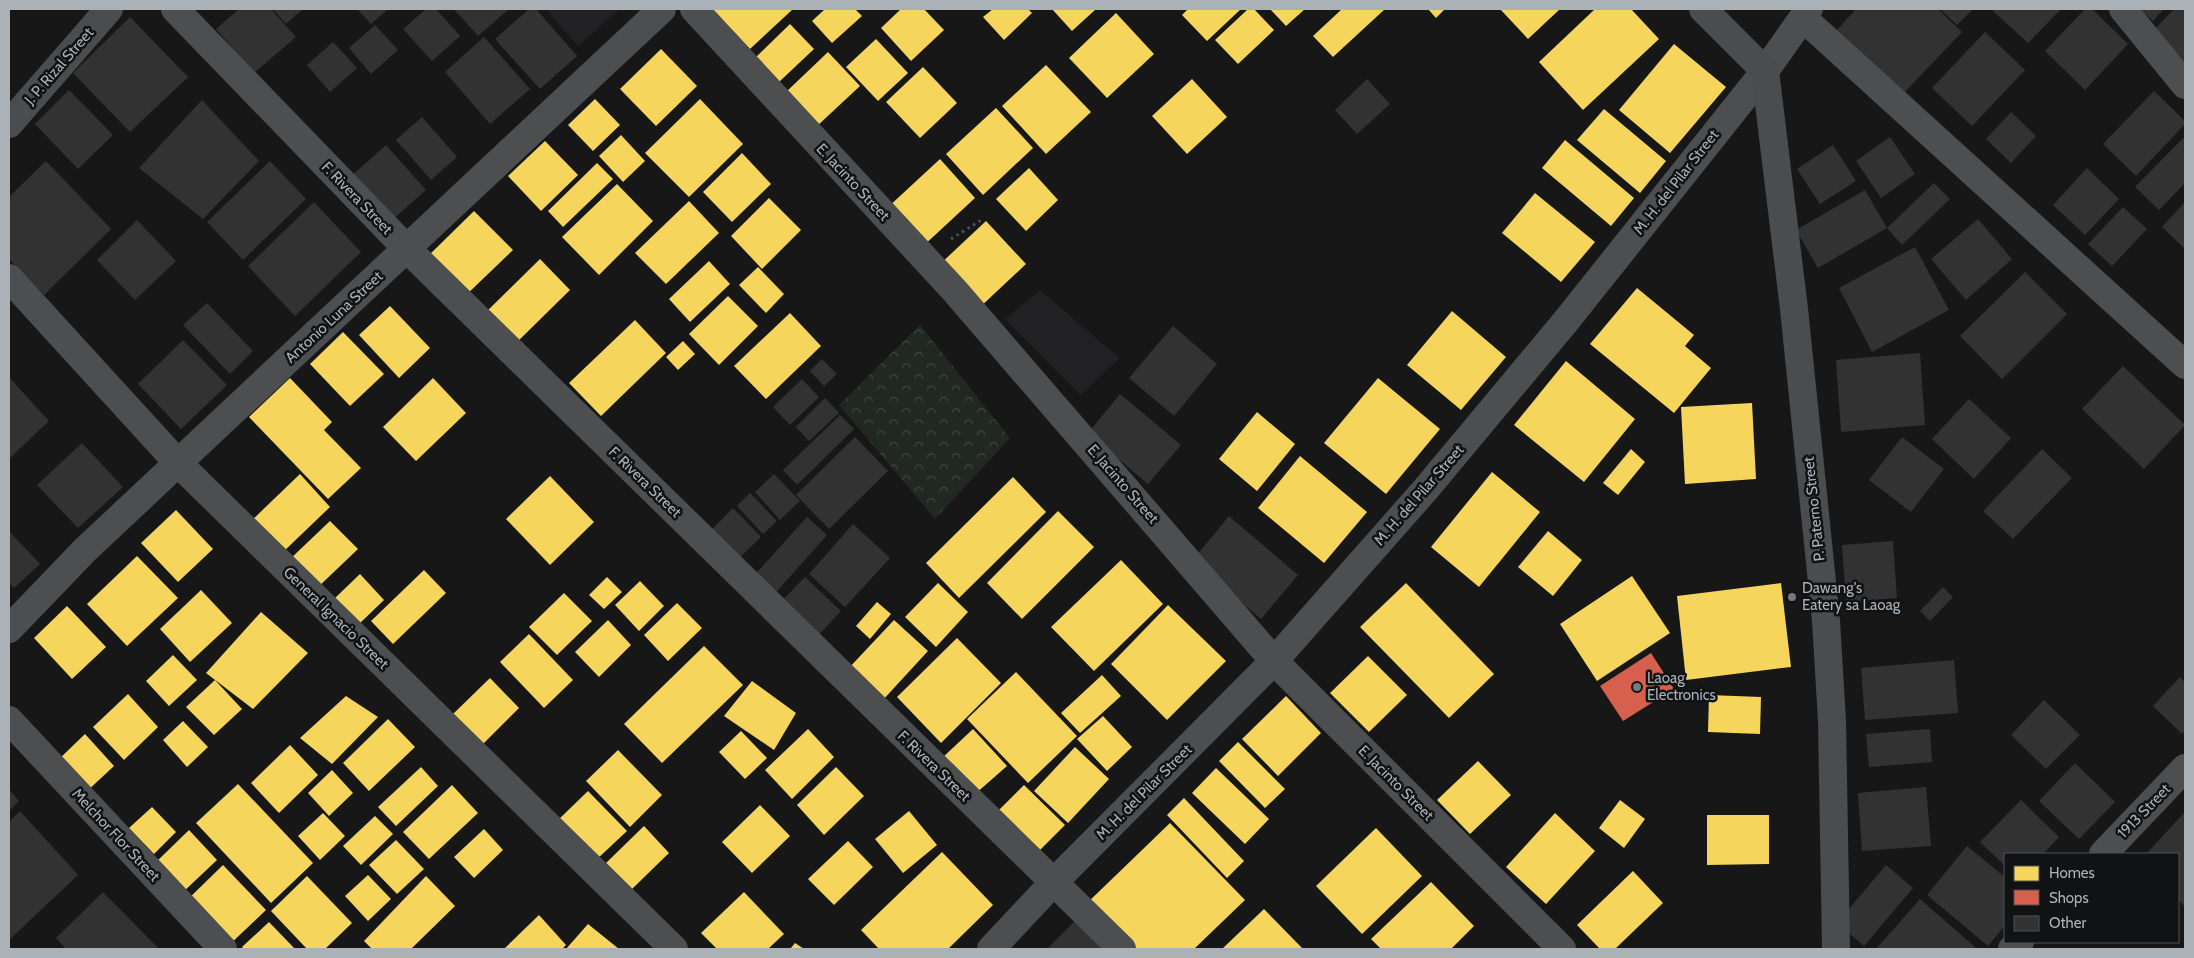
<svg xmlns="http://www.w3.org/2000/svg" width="2194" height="958" viewBox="0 0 2194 958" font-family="Cabin,sans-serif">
<defs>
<pattern id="forest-crowns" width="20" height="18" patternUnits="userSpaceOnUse" patternTransform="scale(1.25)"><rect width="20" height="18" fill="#212821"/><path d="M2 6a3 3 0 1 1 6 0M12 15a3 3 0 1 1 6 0" fill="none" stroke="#3f453f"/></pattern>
</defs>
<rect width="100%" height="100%" fill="#171717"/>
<g fill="#212123">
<polygon points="546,9 620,9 578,46"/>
<polygon points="1040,290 1119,358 1081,395 1005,319"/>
</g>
<polygon fill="url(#forest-crowns)" points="920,325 1010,438 935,519 839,405"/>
<g fill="#f6d55c">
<polygon points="712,9 793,9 750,49"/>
<polygon points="825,9 855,9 862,16 832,43 812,21"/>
<polygon points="901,9 924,9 944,30 911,61 881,28"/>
<polygon points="993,9 1028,9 1032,13 1004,40 983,17"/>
<polygon points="1052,9 1096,9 1072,31"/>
<polygon points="1188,9 1241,9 1207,41 1182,15"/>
<polygon points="1248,9 1254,9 1274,30 1238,64 1215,40"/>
<polygon points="1270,9 1305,9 1286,26"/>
<polygon points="1342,9 1385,9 1333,57 1313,36"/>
<polygon points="1428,9 1445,9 1436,18"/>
<polygon points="1500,9 1560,9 1528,39"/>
<polygon points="1595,9 1631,9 1659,39 1583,110 1539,62"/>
<polygon points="1116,13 1154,54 1107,98 1069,58"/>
<polygon points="790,24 814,49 779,82 756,57"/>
<polygon points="876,39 908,73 878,101 846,67"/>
<polygon points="1674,44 1726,87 1670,153 1619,110"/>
<polygon points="661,49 697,86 656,126 620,89"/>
<polygon points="828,52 860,86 816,127 785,93"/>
<polygon points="1046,65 1091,112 1046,154 1002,106"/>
<polygon points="923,67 957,103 920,138 886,102"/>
<polygon points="1192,79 1227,117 1187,154 1152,116"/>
<polygon points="595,99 620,125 593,151 568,125"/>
<polygon points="700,99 743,144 689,197 645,153"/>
<polygon points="996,108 1033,148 983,195 946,154"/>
<polygon points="1604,109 1666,161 1640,193 1577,140"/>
<polygon points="621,135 645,161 623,182 599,156"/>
<polygon points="1565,140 1634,198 1611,226 1542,168"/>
<polygon points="545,141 578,175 541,211 508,176"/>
<polygon points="742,153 771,184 732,222 703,192"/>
<polygon points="940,159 975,198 921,248 886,209"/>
<polygon points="597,163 613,179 563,227 548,211"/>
<polygon points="1029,168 1058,200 1026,231 996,199"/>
<polygon points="617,184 653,221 599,275 562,237"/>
<polygon points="1535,193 1595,242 1561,282 1502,233"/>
<polygon points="769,198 801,230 762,269 731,236"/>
<polygon points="689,201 719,233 666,284 635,253"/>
<polygon points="474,211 513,250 463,298 425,259"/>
<polygon points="986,221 1026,264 978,309 938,266"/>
<polygon points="540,259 570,290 511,348 481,317"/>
<polygon points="709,261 730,284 690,322 669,299"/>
<polygon points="758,267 784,294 766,313 739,285"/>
<polygon points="1637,288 1694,335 1685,346 1711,368 1674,413 1590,344"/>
<polygon points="728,296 758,326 719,365 689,334"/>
<polygon points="390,306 430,348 399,378 359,335"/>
<polygon points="1452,311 1506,357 1461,410 1407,365"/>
<polygon points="790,313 821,346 766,399 734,366"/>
<polygon points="635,320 666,353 601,416 569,383"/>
<polygon points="343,332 384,374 350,406 310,364"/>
<polygon points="683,341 695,354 678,370 666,357"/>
<polygon points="1566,361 1635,419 1584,482 1514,425"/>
<polygon points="290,378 332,422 324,430 361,468 328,499 249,417"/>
<polygon points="433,378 466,413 416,461 383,427"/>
<polygon points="1378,378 1440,429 1386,494 1324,443"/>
<polygon points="1752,403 1756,479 1685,484 1681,407"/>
<polygon points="1257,412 1295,444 1257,491 1219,459"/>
<polygon points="1631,449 1645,462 1618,495 1603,483"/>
<polygon points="1300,456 1367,512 1324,563 1258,508"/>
<polygon points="1492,472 1540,512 1479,587 1431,547"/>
<polygon points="300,474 330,507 281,554 250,522"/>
<polygon points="550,476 594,522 550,565 506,519"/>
<polygon points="1013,477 1046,512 959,598 926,563"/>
<polygon points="176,510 213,549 178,582 141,543"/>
<polygon points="1058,511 1094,547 1022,619 987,583"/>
<polygon points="330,521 358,549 316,589 288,561"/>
<polygon points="1548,531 1582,560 1553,596 1518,567"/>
<polygon points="137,556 178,598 127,646 87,604"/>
<polygon points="1121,560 1163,604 1094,671 1051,627"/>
<polygon points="424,570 446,593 393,644 371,621"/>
<polygon points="360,574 384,600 358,625 334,599"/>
<polygon points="1632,576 1670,633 1597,681 1560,624"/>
<polygon points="607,577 622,592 604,609 589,595"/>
<polygon points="640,581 664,606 639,631 615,605"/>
<polygon points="938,583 968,612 936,647 905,617"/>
<polygon points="1406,583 1494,674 1449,718 1360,627"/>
<polygon points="1781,583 1791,667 1686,680 1677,596"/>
<polygon points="201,590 232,623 190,662 160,629"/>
<polygon points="564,593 592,621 557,655 529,627"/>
<polygon points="877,602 891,614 870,639 856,626"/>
<polygon points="677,603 702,628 668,661 644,635"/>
<polygon points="1168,605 1226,661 1167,720 1111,664"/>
<polygon points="67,606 106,647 72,679 34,638"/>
<polygon points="261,612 308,653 253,709 206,673"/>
<polygon points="608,620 631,645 599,677 575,652"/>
<polygon points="894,620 928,651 882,701 848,669"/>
<polygon points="529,634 573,680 544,708 500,662"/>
<polygon points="957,638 1001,683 941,743 897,697"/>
<polygon points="704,646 743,685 662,763 624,724"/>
<polygon points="173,655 197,680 169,706 146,681"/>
<polygon points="1368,656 1407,695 1369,732 1330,693"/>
<polygon points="1016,672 1077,736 1028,783 967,719"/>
<polygon points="1102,675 1121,696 1080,733 1061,713"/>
<polygon points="490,678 519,708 481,746 452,715"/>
<polygon points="215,680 242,709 214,735 186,707"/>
<polygon points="752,681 796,713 774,750 724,716"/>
<polygon points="128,694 158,727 124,760 93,727"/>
<polygon points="1709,695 1761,697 1760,734 1708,732"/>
<polygon points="346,696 378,717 332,764 300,738"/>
<polygon points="1286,696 1321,733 1278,776 1242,739"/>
<polygon points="1103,716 1132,747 1107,771 1077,739"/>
<polygon points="388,719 415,747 369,791 343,763"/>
<polygon points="183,721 208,747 187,767 163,740"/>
<polygon points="808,729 834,757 792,799 765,770"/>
<polygon points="973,729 1007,766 974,795 941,759"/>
<polygon points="741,731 767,758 745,779 719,752"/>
<polygon points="85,734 114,766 85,793 56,762"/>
<polygon points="1238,742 1285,789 1265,808 1219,761"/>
<polygon points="290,745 318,775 279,813 251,783"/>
<polygon points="1075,747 1109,779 1068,823 1034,791"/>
<polygon points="618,750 662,795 630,827 586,781"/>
<polygon points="1478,761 1511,795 1470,834 1437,800"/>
<polygon points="421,767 438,786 396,826 378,807"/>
<polygon points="836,767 864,796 824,835 797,805"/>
<polygon points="1216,768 1269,819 1245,844 1192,793"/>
<polygon points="332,770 353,793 329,816 308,793"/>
<polygon points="238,784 313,863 271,903 196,823"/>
<polygon points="452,785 478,813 429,859 403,832"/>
<polygon points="1024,785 1065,825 1036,854 995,814"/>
<polygon points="588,791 627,831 595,861 557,821"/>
<polygon points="1184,798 1244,861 1227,878 1167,815"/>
<polygon points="1620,800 1645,819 1624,848 1599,828"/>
<polygon points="760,805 790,836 752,873 722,842"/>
<polygon points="152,807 176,832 154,854 129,828"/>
<polygon points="909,811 937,845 903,873 875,839"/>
<polygon points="323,813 345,836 320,860 298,836"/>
<polygon points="1555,813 1595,851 1546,904 1506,867"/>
<polygon points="1707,815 1769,815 1769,864 1707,865"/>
<polygon points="375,816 393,834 361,865 343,846"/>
<polygon points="1170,823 1245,900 1194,949 1127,949 1084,906"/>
<polygon points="644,826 669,853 632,889 606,863"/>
<polygon points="1376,828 1422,876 1362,934 1316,886"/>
<polygon points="484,829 503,850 474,878 454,857"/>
<polygon points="189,830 217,860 181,894 153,865"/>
<polygon points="396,840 424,869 397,894 369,865"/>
<polygon points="848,841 873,867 834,905 808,879"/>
<polygon points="942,852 993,905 948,949 879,949 861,930"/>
<polygon points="223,865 266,910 226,948 184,903"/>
<polygon points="1633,871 1663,903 1615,949 1600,949 1577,925"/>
<polygon points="368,875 391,899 368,921 345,896"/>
<polygon points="307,876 352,923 325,949 307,949 271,911"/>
<polygon points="426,876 455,906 411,949 372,949 364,941"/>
<polygon points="1431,882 1474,926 1451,949 1381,949 1371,939"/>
<polygon points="744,892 784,934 768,949 717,949 701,933"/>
<polygon points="1264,909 1303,949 1222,949"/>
<polygon points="539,915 566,945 562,949 507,949 505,948"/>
<polygon points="269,922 295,949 244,949 242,947"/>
<polygon points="588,924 619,949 566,949"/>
<polygon points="795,943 804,949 790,949"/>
</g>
<polygon fill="#d6604d" points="1651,653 1674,689 1623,721 1600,686"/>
<g fill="#323232">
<polygon points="239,9 271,9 296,37 254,73 216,29"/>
<polygon points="273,9 303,9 286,24"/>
<polygon points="357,9 388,9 371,24"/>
<polygon points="426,9 436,9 460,36 432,61 403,29"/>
<polygon points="454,9 509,9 478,36"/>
<polygon points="529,9 536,9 577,56 540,89 495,39"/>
<polygon points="1856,9 1938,9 1962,32 1902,95 1836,31"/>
<polygon points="1940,9 1973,9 1957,25"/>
<polygon points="1991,9 2061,9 2028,43"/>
<polygon points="2085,9 2092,9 2128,44 2085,90 2045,51"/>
<polygon points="2140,9 2164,9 2153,21"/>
<polygon points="2174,9 2185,9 2185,74 2147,37"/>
<polygon points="130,17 188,77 130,132 73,73"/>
<polygon points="375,25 398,50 371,74 349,48"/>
<polygon points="1985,32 2025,70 1972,126 1932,88"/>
<polygon points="484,37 530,89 490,124 445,72"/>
<polygon points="333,42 357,68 330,92 307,65"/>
<polygon points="1367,79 1390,104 1357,134 1335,110"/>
<polygon points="69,90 113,135 78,169 35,124"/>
<polygon points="2154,91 2185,121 2185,124 2136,176 2103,144"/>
<polygon points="202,100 259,161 203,219 139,168"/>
<polygon points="2011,112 2036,136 2011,163 1986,139"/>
<polygon points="422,117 457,157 431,180 396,140"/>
<polygon points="1890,137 1915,174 1881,198 1856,161"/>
<polygon points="2183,138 2185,140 2185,183 2159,210 2135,187"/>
<polygon points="386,145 426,190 389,223 349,178"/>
<polygon points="1833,145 1856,181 1820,204 1797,169"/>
<polygon points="46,161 111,229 44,295 9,259 9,197"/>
<polygon points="270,161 306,199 243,260 207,222"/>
<polygon points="2087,168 2119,199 2085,235 2053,205"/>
<polygon points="1934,183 1950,199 1902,245 1887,228"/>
<polygon points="1865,190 1887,228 1818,268 1796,230"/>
<polygon points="314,202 361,252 295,316 248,266"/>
<polygon points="2185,202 2185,249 2162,227"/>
<polygon points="2123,207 2147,229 2112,266 2088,244"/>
<polygon points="1978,219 2012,259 1966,300 1931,259"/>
<polygon points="137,220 176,261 135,300 97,260"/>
<polygon points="1915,247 1949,310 1872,352 1839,288"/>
<polygon points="2025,272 2067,314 2002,379 1960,336"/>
<polygon points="207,303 253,351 230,374 183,325"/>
<polygon points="1173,326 1217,364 1174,416 1129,378"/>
<polygon points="183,340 227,385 181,429 138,384"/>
<polygon points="1920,353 1925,425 1841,432 1836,360"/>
<polygon points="822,359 837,374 824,386 810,371"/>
<polygon points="2123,366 2185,425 2144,469 2082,409"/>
<polygon points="9,377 49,421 9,459"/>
<polygon points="802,379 819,397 790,425 773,407"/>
<polygon points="1120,394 1181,445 1148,484 1088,433"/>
<polygon points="825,398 839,413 809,441 796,427"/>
<polygon points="1969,399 2011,438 1974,479 1932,439"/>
<polygon points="840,415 854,429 797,485 783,470"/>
<polygon points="855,437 888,471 829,529 796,495"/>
<polygon points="1902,437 1944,469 1911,512 1869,480"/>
<polygon points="82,443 123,487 78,528 37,485"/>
<polygon points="2042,449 2072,478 2013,539 1983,511"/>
<polygon points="774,474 800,501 780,520 755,492"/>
<polygon points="750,493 777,521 763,534 737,506"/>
<polygon points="733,508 761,537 733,564 705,536"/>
<polygon points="1229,516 1298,575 1261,619 1192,561"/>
<polygon points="807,517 827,535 770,599 750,580"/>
<polygon points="853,524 890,558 845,607 809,574"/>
<polygon points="9,531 40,564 14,588 9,583"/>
<polygon points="1893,541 1897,598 1846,602 1842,545"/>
<polygon points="805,577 841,611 812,642 776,607"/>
<polygon points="1943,587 1953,597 1930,621 1920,611"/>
<polygon points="1954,660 1958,713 1865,720 1861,668"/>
<polygon points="2180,677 2185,682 2185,730 2182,734 2153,706"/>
<polygon points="2044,700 2080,735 2046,769 2011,735"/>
<polygon points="1930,729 1932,762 1869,767 1866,734"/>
<polygon points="2075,763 2115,802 2079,839 2039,801"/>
<polygon points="1926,787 1931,846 1862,851 1858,793"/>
<polygon points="9,789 19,801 9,811"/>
<polygon points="2021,800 2059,837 2043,854 2005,854 2005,866 1980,842"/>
<polygon points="20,811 78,875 9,940 9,822"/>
<polygon points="2185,812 2185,907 2178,899 2178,854 2146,854"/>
<polygon points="1967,846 2005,877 2005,925 1988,946 1927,895"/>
<polygon points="1886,865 1913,888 1864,946 1837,923"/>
<polygon points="103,892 159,949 66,949 56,938"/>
<polygon points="1920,899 1975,947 1973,949 1876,949"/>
<polygon points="1080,916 1112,949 1047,949"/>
</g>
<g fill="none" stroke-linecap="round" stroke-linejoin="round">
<polyline stroke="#4d4f51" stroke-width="3" stroke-dasharray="2.5 4" stroke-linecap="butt" points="951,239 983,219"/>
<g stroke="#4c4e50" stroke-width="28">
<polyline points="175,9 407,249 1122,949"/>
<polyline points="694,9 954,290 1274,661 1562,949"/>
<polyline points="2123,9 2185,85"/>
<polyline points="1803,18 2185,365"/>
<polyline points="9,278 178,463 674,949"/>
<polyline points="9,629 85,550 662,9"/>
<polyline points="9,720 223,949"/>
<polyline points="2103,854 2185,768"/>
<polyline points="991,949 1053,883 1274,661 1425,490 1566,321 1765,71"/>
<polyline points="2012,949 2020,942"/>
</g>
<polyline stroke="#4c4e50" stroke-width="28" points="1765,71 1809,9"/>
<g stroke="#4b4c4e" stroke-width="28">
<polyline points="1703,9 1765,71 1794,309 1826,621 1832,721 1836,949"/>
<polyline points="9,124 109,9"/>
</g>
</g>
<g fill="#777b7f" stroke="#111213" stroke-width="2">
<circle cx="1792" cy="597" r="5"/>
<circle cx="1637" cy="687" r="5"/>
</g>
<g text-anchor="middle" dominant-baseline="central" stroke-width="5" stroke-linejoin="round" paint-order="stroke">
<g font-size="15" fill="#aab1b7" stroke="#111213">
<text transform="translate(59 66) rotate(-49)">J. P. Rizal Street</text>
<text transform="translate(853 182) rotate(47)">E. Jacinto Street</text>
<text transform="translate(1676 182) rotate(-52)">M. H. del Pilar Street</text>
<text transform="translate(357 198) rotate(46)">F. Rivera Street</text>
<text transform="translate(334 317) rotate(-43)">Antonio Luna Street</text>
<text transform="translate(645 482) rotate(44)">F. Rivera Street</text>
<text transform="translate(1123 484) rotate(49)">E. Jacinto Street</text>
<text transform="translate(1419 495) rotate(-49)">M. H. del Pilar Street</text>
<text transform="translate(1814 509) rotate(-96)">P. Paterno Street</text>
<text transform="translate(336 618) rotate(44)">General Ignacio Street</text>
<text transform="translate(934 766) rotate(44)">F. Rivera Street</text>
<text transform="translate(1396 783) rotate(45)">E. Jacinto Street</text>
<text transform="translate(1144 792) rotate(-45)">M. H. del Pilar Street</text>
<text transform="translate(2144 811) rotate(-46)">1913 Street</text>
<text transform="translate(116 835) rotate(47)">Melchor Flor Street</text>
</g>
<g font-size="15" fill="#aab1b7" stroke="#111213" text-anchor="start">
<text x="1802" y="588">Dawang's<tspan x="1802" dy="17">Eatery sa Laoag</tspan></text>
<text x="1647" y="678">Laoag<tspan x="1647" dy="17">Electronics</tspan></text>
</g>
</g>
<rect width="2194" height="958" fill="none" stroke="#aab1b7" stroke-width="20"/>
<rect x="2004" y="853" width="175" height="90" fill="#111213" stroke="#4e5255"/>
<rect x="2014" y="866" width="25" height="15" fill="#f6d55c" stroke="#4e5255"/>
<text x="2049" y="878" font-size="15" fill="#aab1b7">Homes</text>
<rect x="2014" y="890" width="25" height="15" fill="#d6604d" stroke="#4e5255"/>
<text x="2049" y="903" font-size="15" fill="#aab1b7">Shops</text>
<rect x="2014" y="916" width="25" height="15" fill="#323232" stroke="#4e5255"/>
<text x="2049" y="928" font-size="15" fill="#aab1b7">Other</text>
</svg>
